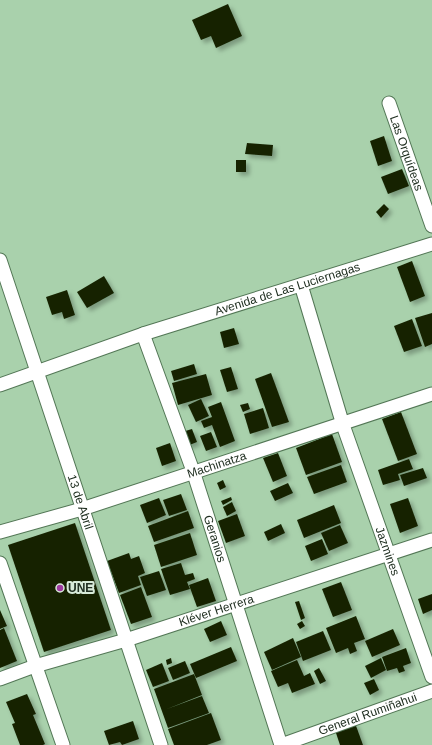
<svg xmlns="http://www.w3.org/2000/svg" width="432" height="745" viewBox="0 0 432 745" font-family="Arial,sans-serif">
<defs>
<filter id="shadow"><feDropShadow dx="3.5" dy="3.5" stdDeviation="2" flood-color="#0004"/></filter>
</defs>
<rect width="100%" height="100%" fill="#a9d1ac"/>
<g fill="#162400" filter="url(#shadow)">
<polygon points="228,4 242,36 216,48 211,36 201,40 192,20"/>
<polygon points="384,136 392,161 378,166 370,141"/>
<polygon points="247,143 273,145 272,156 245,154"/>
<rect x="236" y="160" width="10" height="12"/>
<polygon points="402,169 409,186 388,194 381,177"/>
<polygon points="384,204 389,209 381,218 376,212"/>
<polygon points="412,261 425,296 410,302 397,267"/>
<polygon points="104,276 114,293 87,308 77,292"/>
<polygon points="67,290 75,315 64,319 62,312 52,315 46,297"/>
<polygon points="432,313 432,344 425,347 415,318"/>
<polygon points="412,319 422,346 404,352 394,326"/>
<polygon points="234,328 239,344 224,348 220,332"/>
<polygon points="194,364 197,374 174,381 171,371"/>
<polygon points="231,367 238,389 227,392 220,370"/>
<polygon points="271,373 289,422 272,427 255,379"/>
<polygon points="206,374 212,395 178,405 172,383"/>
<polygon points="201,399 209,416 196,422 188,405"/>
<polygon points="221,402 235,441 220,447 212,425 204,428 201,421 212,417 208,407"/>
<polygon points="248,403 250,409 243,412 240,405"/>
<polygon points="263,408 269,428 250,434 244,414"/>
<polygon points="401,412 417,454 398,461 382,419"/>
<polygon points="192,429 197,442 187,446 182,432"/>
<polygon points="211,432 217,447 206,451 200,436"/>
<polygon points="332,434 342,462 306,475 296,448"/>
<polygon points="170,443 176,461 162,466 156,448"/>
<polygon points="278,453 287,476 273,482 263,458"/>
<polygon points="409,459 413,469 398,474 400,480 383,485 378,470"/>
<polygon points="341,465 347,482 314,494 307,477"/>
<polygon points="423,468 427,478 404,486 400,475"/>
<polygon points="223,480 226,487 220,490 217,483"/>
<polygon points="288,483 293,493 275,501 270,491"/>
<polygon points="181,494 187,510 169,516 163,500"/>
<polygon points="231,497 232,500 223,505 221,501"/>
<polygon points="159,498 166,515 147,523 140,505"/>
<polygon points="408,498 418,526 400,533 390,504"/>
<polygon points="232,502 236,511 227,516 223,507"/>
<polygon points="334,505 341,523 304,538 297,520"/>
<polygon points="188,511 194,528 154,542 148,526"/>
<polygon points="237,514 245,536 226,543 218,521"/>
<polygon points="75,523 111,630 44,652 8,545"/>
<polygon points="281,524 285,533 268,541 264,532"/>
<polygon points="340,525 348,543 329,551 321,533"/>
<polygon points="190,533 197,555 161,567 154,545"/>
<polygon points="322,539 328,554 311,561 305,546"/>
<polygon points="129,553 131,559 139,556 145,573 138,576 141,585 119,593 107,561"/>
<polygon points="181,563 185,575 193,573 195,579 187,582 190,589 170,595 161,569"/>
<polygon points="159,571 166,590 147,596 140,577"/>
<polygon points="208,578 216,601 197,607 189,585"/>
<polygon points="341,582 352,610 333,617 322,589"/>
<polygon points="141,587 152,617 131,624 120,595"/>
<polygon points="432,594 432,610 423,614 418,599"/>
<polygon points="299,601 305,618 301,620 295,602"/>
<polygon points="0,610 7,626 0,629"/>
<polygon points="356,616 365,639 354,643 357,651 350,654 348,648 336,653 326,628"/>
<polygon points="221,621 227,635 210,642 204,629"/>
<polygon points="302,621 305,626 300,629 297,624"/>
<polygon points="4,628 17,661 0,668 0,630"/>
<polygon points="393,629 400,645 372,657 365,641"/>
<polygon points="323,631 331,650 303,661 296,642"/>
<polygon points="293,638 301,657 272,670 264,652"/>
<polygon points="231,647 237,661 196,678 190,664"/>
<polygon points="406,648 411,663 403,666 405,671 399,673 397,668 387,671 382,657"/>
<polygon points="171,658 172,663 167,665 166,660"/>
<polygon points="381,658 386,670 371,678 365,666"/>
<polygon points="297,660 304,676 310,673 315,684 292,693 288,683 278,687 271,671"/>
<polygon points="185,661 190,673 173,680 168,668"/>
<polygon points="162,663 169,681 153,687 146,670"/>
<polygon points="319,668 326,681 320,684 314,671"/>
<polygon points="194,674 202,695 167,709 202,696 209,713 168,728 154,689"/>
<polygon points="374,679 379,690 370,695 364,683"/>
<polygon points="27,694 36,714 33,715 45,744 43,745 20,745 12,724 15,723 6,702"/>
<polygon points="211,713 221,740 207,745 174,745 168,729"/>
<polygon points="133,721 139,739 122,745 120,742 109,745 104,731"/>
<polygon points="355,723 363,745 340,745 335,730"/>
</g>
<g fill="none" stroke-linecap="round" stroke-linejoin="round">
<defs>
<g id="minor">
<path id="s1" d="M389,103L432,226"/>
<path id="s2" d="M0,260L161,745"/>
<path id="s3" d="M301,285L343,425L432,677"/>
<path id="s4" d="M143,334L193,471L281,745"/>
<path id="s5" d="M0,385L143,334L432,244"/>
<path id="s6" d="M0,532L82,509L432,394"/>
<polyline points="0,563 63,745"/>
<path id="s7" d="M0,679L35,666L126,640L432,540"/>
<path id="s8" d="M281,745L432,691"/>
</g>
</defs>
<use href="#minor" stroke="#537756" stroke-width="15"/>
<use href="#minor" stroke="#fff" stroke-width="13"/>
</g>
<circle fill="#9e3aa0" stroke="#d8ebd9" stroke-width="1.5" cx="60" cy="588" r="4"/>
<g text-anchor="middle" dominant-baseline="central" stroke-width="4" stroke-linejoin="round" paint-order="stroke">
<g font-size="12" fill="#202f21" stroke="#d8ebd9">
<text stroke="none"><textPath href="#s1" startOffset="53">Las Orquídeas</textPath></text>
<text stroke="none"><textPath href="#s5" startOffset="303">Avenida de Las Luciernagas</textPath></text>
<text stroke="none"><textPath href="#s6" startOffset="227">Machinatza</textPath></text>
<text stroke="none"><textPath href="#s2" startOffset="255">13 de Abril</textPath></text>
<text stroke="none"><textPath href="#s4" startOffset="217">Geranios</textPath></text>
<text stroke="none"><textPath href="#s3" startOffset="280">Jazmines</textPath></text>
<text stroke="none"><textPath href="#s7" startOffset="227">Kléver Herrera</textPath></text>
<text stroke="none"><textPath href="#s8" startOffset="92">General Rumiñahui</textPath></text>
</g>
<g font-size="12" font-weight="bold" fill="#202f21" stroke="#d8ebd9" text-anchor="start">
<text x="68" y="588">UNE</text>
</g>
</g>
</svg>
